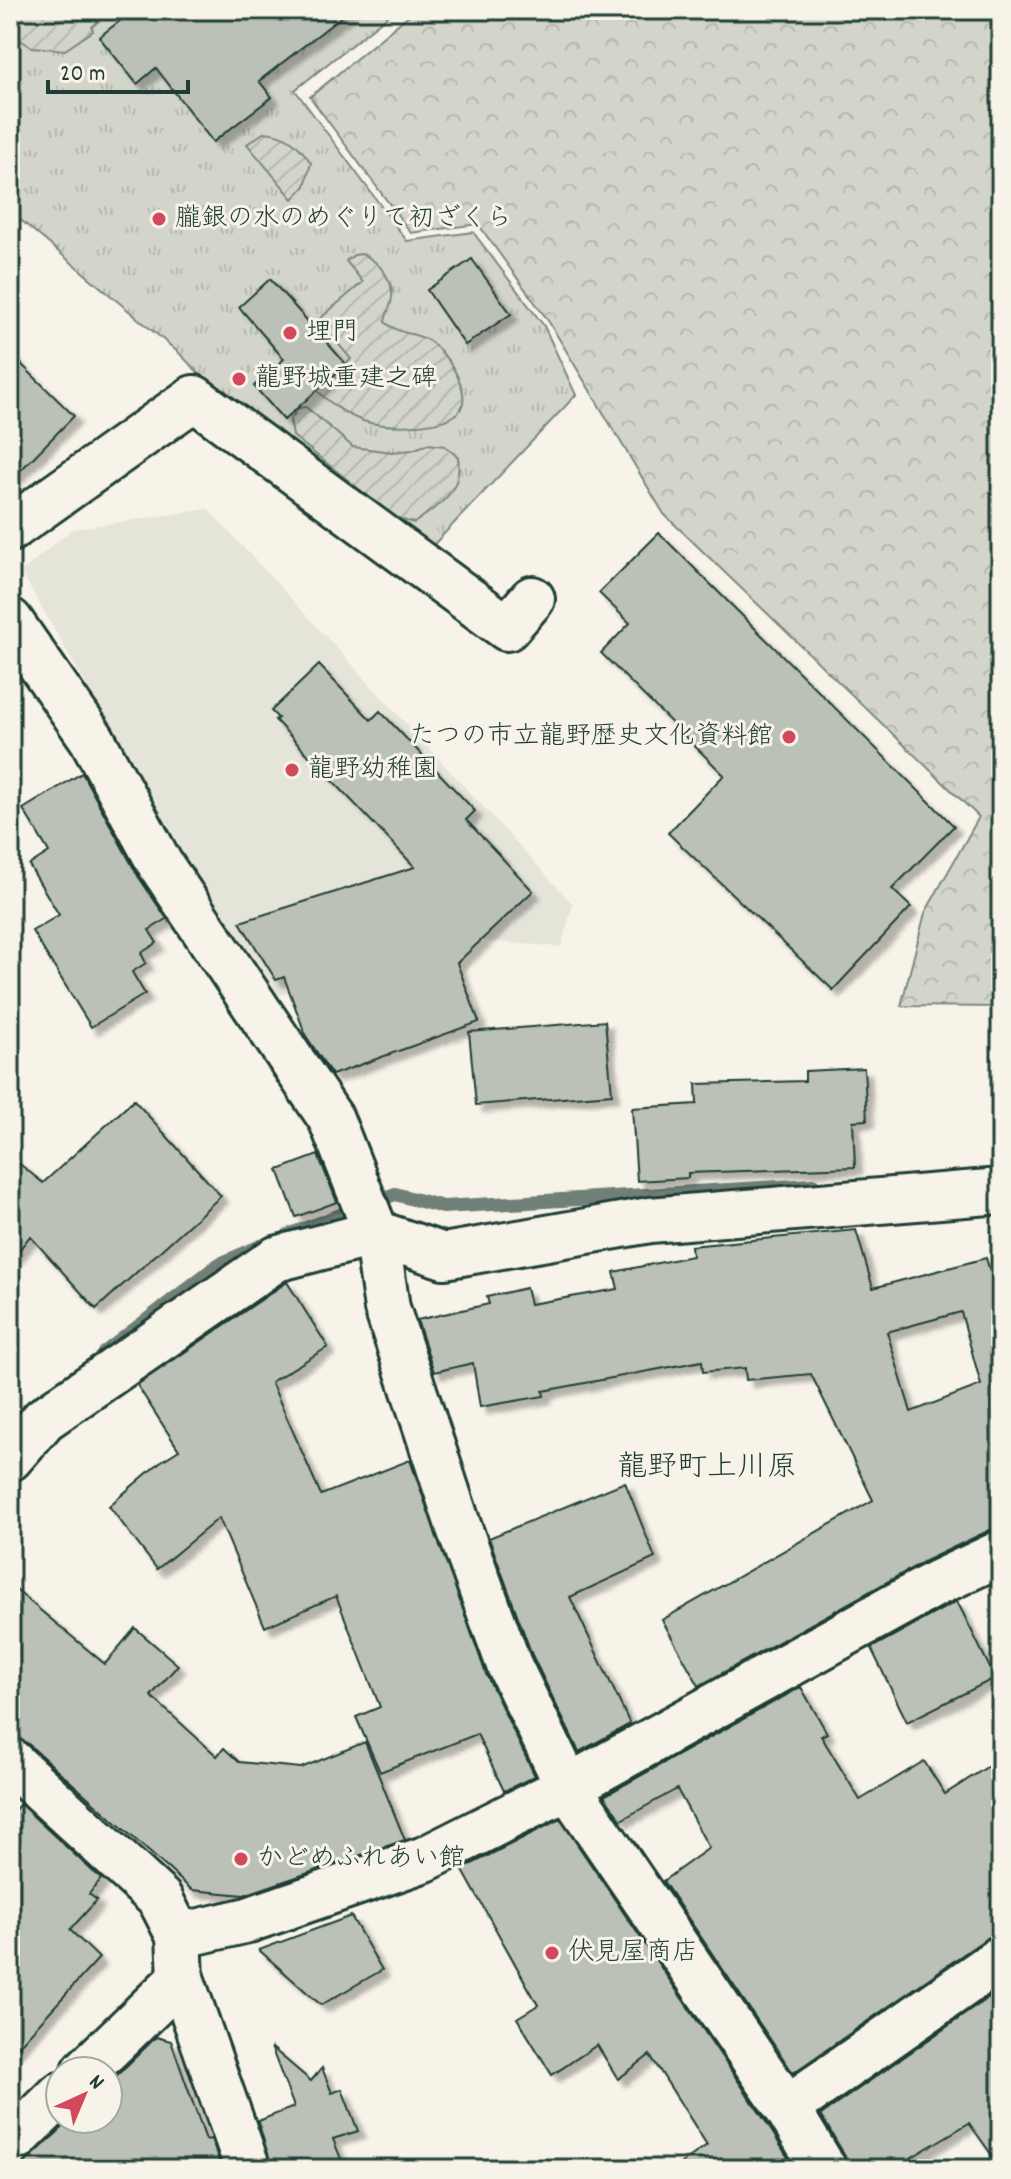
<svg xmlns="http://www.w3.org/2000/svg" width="1011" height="2179" viewBox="0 0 1011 2179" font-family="Dekko,'Klee One',sans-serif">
<defs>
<pattern id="forest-crowns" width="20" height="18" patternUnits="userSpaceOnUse" patternTransform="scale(2)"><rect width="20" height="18" fill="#d3d5ca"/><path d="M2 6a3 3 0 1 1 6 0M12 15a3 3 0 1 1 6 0" fill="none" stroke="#b5b8ae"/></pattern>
<pattern id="park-tufts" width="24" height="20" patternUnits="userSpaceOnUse" patternTransform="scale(2)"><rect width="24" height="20" fill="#d3d5ca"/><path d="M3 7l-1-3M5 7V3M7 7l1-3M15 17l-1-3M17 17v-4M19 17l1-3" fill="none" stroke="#b5b8ae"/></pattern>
<pattern id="garden-furrows" width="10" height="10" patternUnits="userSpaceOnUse" patternTransform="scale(2)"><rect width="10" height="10" fill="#d3d5ca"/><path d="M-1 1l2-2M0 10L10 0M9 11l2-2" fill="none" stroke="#b5b8ae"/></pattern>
<filter id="shadow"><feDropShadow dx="7" dy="7" stdDeviation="2" flood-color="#0004"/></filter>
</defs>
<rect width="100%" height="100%" fill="#f7f3e8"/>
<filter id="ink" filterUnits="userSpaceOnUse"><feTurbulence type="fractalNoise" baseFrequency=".0125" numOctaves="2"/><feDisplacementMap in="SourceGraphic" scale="16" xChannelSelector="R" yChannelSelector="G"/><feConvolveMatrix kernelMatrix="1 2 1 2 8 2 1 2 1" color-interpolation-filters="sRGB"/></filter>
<g filter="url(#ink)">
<polygon fill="#e5e4d9" points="208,509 573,904 561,947 454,939 268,999 21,572 72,529"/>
<polygon fill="url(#forest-crowns)" stroke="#79897f" stroke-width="2" points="415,10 1001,10 1001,1007 901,1006 925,913 979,817 664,514 549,322 478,224 411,233 310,97"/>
<polygon fill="url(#park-tufts)" stroke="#79897f" stroke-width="2" points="10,10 395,10 295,90 407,241 473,232 544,326 576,395 421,558 281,457 179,353 10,211"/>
<g fill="url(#garden-furrows)" stroke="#79897f" stroke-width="2">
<polygon points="10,10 106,10 108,12 92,27 93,31 65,50 32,47 10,34"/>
<path d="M265,132C288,134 299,145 311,163L305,186L293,199L247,144Z"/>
<path d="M362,254C379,261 397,283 391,303C389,310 386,314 385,322C405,340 421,327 443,354C454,367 475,401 455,415C436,428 384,428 363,421C346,415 324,400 313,385L327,384L351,359L318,320L363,282L346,261L354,255Z"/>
<path d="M306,407L353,447L392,452L412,450L428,444L445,446L458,457C463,491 440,505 414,523L395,518L293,436L290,420L299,408Z"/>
</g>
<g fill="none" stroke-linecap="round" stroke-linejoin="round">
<g stroke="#6f8077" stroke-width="14">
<polyline points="288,1235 395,1194 443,1207 813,1185"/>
<polyline points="104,1353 218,1265 261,1246"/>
</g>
</g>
<g fill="#bbc1b6" stroke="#1f3d34" stroke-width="2" fill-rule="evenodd" filter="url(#shadow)">
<polygon points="134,10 350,10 259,81 272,97 213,142 156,68 137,84 99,37"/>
<polygon points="472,259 511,314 465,345 427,290"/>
<polygon points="270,279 346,364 284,420 254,386 284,359 239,307"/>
<polygon points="10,353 74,416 10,481"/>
<polygon points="659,533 954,826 892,889 911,907 833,990 668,833 724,775 601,653 630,623 599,593"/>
<polygon points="319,665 371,720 380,711 475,811 466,820 533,891 457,963 479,1022 332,1075 306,1036 284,977 276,980 240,922 415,867 275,720 278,718 271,711"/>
<polygon points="82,773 138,876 167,919 149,930 157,943 141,953 146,963 132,972 145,994 91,1027 32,931 59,915 29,865 49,852 23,809"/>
<polygon points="605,1021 612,1094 476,1105 469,1032"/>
<polygon points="864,1068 867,1120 853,1121 855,1167 688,1173 688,1178 637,1181 632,1108 697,1104 696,1084 805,1081 805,1071"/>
<polygon points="134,1100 221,1196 96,1309 30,1236 10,1262 10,1156 43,1183"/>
<polygon points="318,1155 337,1202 296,1217 278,1170"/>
<path d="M856,1230L873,1288L986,1258L1001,1309V1528L990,1530L925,1561L699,1686L662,1620L873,1500L811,1374L746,1380L745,1368L703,1372L702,1361L543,1391L544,1396L480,1407L473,1363L434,1372L417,1320L489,1304L487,1297L526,1288L530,1304L618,1289L614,1272L692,1256L691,1246ZM961,1312L981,1385L911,1412L887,1332Z"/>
<polygon points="287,1282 328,1347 271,1382 321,1495 410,1460 486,1674 535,1776 504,1791 477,1734 380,1772 356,1717 380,1707 336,1596 265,1627 219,1518 157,1569 109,1506 160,1462 179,1450 137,1385"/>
<polygon points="625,1482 655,1558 570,1597 630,1724 579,1752 532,1655 489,1538"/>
<polygon points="10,1585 105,1664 135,1628 178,1665 151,1696 217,1756 224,1748 239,1762 301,1768 365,1742 405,1840 244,1895 192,1890 27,1743 10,1737"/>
<polygon points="957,1601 995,1678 907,1722 871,1648"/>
<polygon points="801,1687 827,1733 821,1736 860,1800 924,1761 945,1794 1001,1758 1001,1933 987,1938 793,2073 663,1881 709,1848 677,1789 621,1820 604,1796"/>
<polygon points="20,1804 101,1879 89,1894 97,1900 70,1930 99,1958 10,2055 10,1815"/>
<polygon points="560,1819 766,2122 795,2169 673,2169 707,2145 650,2055 618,2079 597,2045 552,2075 517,2018 538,2005 462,1869"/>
<polygon points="351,1916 382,1970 321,2005 259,1950"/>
<polygon points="1001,1989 1001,2168 969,2123 892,2169 849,2169 845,2156 821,2115"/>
<polygon points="156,2037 171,2041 206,2140 211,2139 222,2169 18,2169 72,2119 108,2119 108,2084"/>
<polygon points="271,2047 311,2081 322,2068 332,2093 342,2089 358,2131 333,2139 345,2169 272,2169 258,2121 294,2107"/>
</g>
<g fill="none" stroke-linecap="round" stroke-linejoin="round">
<defs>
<g id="minor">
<polyline points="10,529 194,398 507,628 532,599"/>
<polyline points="10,621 92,739 160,864 331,1119 376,1233 387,1308 459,1528 509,1665 568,1787 787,2108 824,2169"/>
<polyline points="10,1458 44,1419 276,1259 376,1233 444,1256 650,1220 1001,1191"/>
<polyline points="10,1761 160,1899 179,1936 181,1978 248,2169"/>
<polyline points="179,1936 248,1920 425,1859 568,1787 937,1583 1001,1553"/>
<polyline points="85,2071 181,1978"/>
<polyline points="787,2108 1001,1958"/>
<polyline points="10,2144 60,2095"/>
</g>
</defs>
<use href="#minor" stroke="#1f3d34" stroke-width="50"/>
<use href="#minor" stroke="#f7f3e8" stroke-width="44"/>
</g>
</g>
<g fill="#d1495b" stroke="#f7f3e8" stroke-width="3">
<circle cx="159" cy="219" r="8"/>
<circle cx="290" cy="333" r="8"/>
<circle cx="239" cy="379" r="8"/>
<circle cx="789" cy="737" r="8"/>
<circle cx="292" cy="770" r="8"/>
<circle cx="241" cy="1859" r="8"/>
<circle cx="552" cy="1953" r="8"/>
</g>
<g text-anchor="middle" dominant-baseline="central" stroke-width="6" stroke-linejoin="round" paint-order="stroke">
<g font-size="26" fill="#1f3d34" stroke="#f7f3e8" text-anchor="start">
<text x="175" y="219">朧銀の水のめぐりて初ざくら</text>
<text x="306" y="333">埋門</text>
<text x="255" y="379">龍野城重建之碑</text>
<text x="773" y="737" text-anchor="end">たつの市立龍野歴史文化資料館</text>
<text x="308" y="770">龍野幼稚園</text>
<text x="257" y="1859">かどめふれあい館</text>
<text x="568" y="1953">伏見屋商店</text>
</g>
<g font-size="30" fill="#1f3d34" stroke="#f7f3e8">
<text x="707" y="1469">龍野町上川原</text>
</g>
</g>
<rect width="1011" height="2179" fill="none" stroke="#f7f3e8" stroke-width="40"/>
<rect x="20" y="20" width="971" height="2139" fill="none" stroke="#1f3d34" stroke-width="3" filter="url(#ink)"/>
<g transform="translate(84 2095) rotate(44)"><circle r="38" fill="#f7f3e8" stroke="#a1aaa0" stroke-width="2"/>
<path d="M0-6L14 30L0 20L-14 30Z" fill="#d1495b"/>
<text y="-12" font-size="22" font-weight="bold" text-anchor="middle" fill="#1f3d34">N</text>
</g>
<path d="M48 80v12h140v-12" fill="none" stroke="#1f3d34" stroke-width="4"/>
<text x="60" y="80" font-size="24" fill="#1f3d34" stroke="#f7f3e8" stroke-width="6" paint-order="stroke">20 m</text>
</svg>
